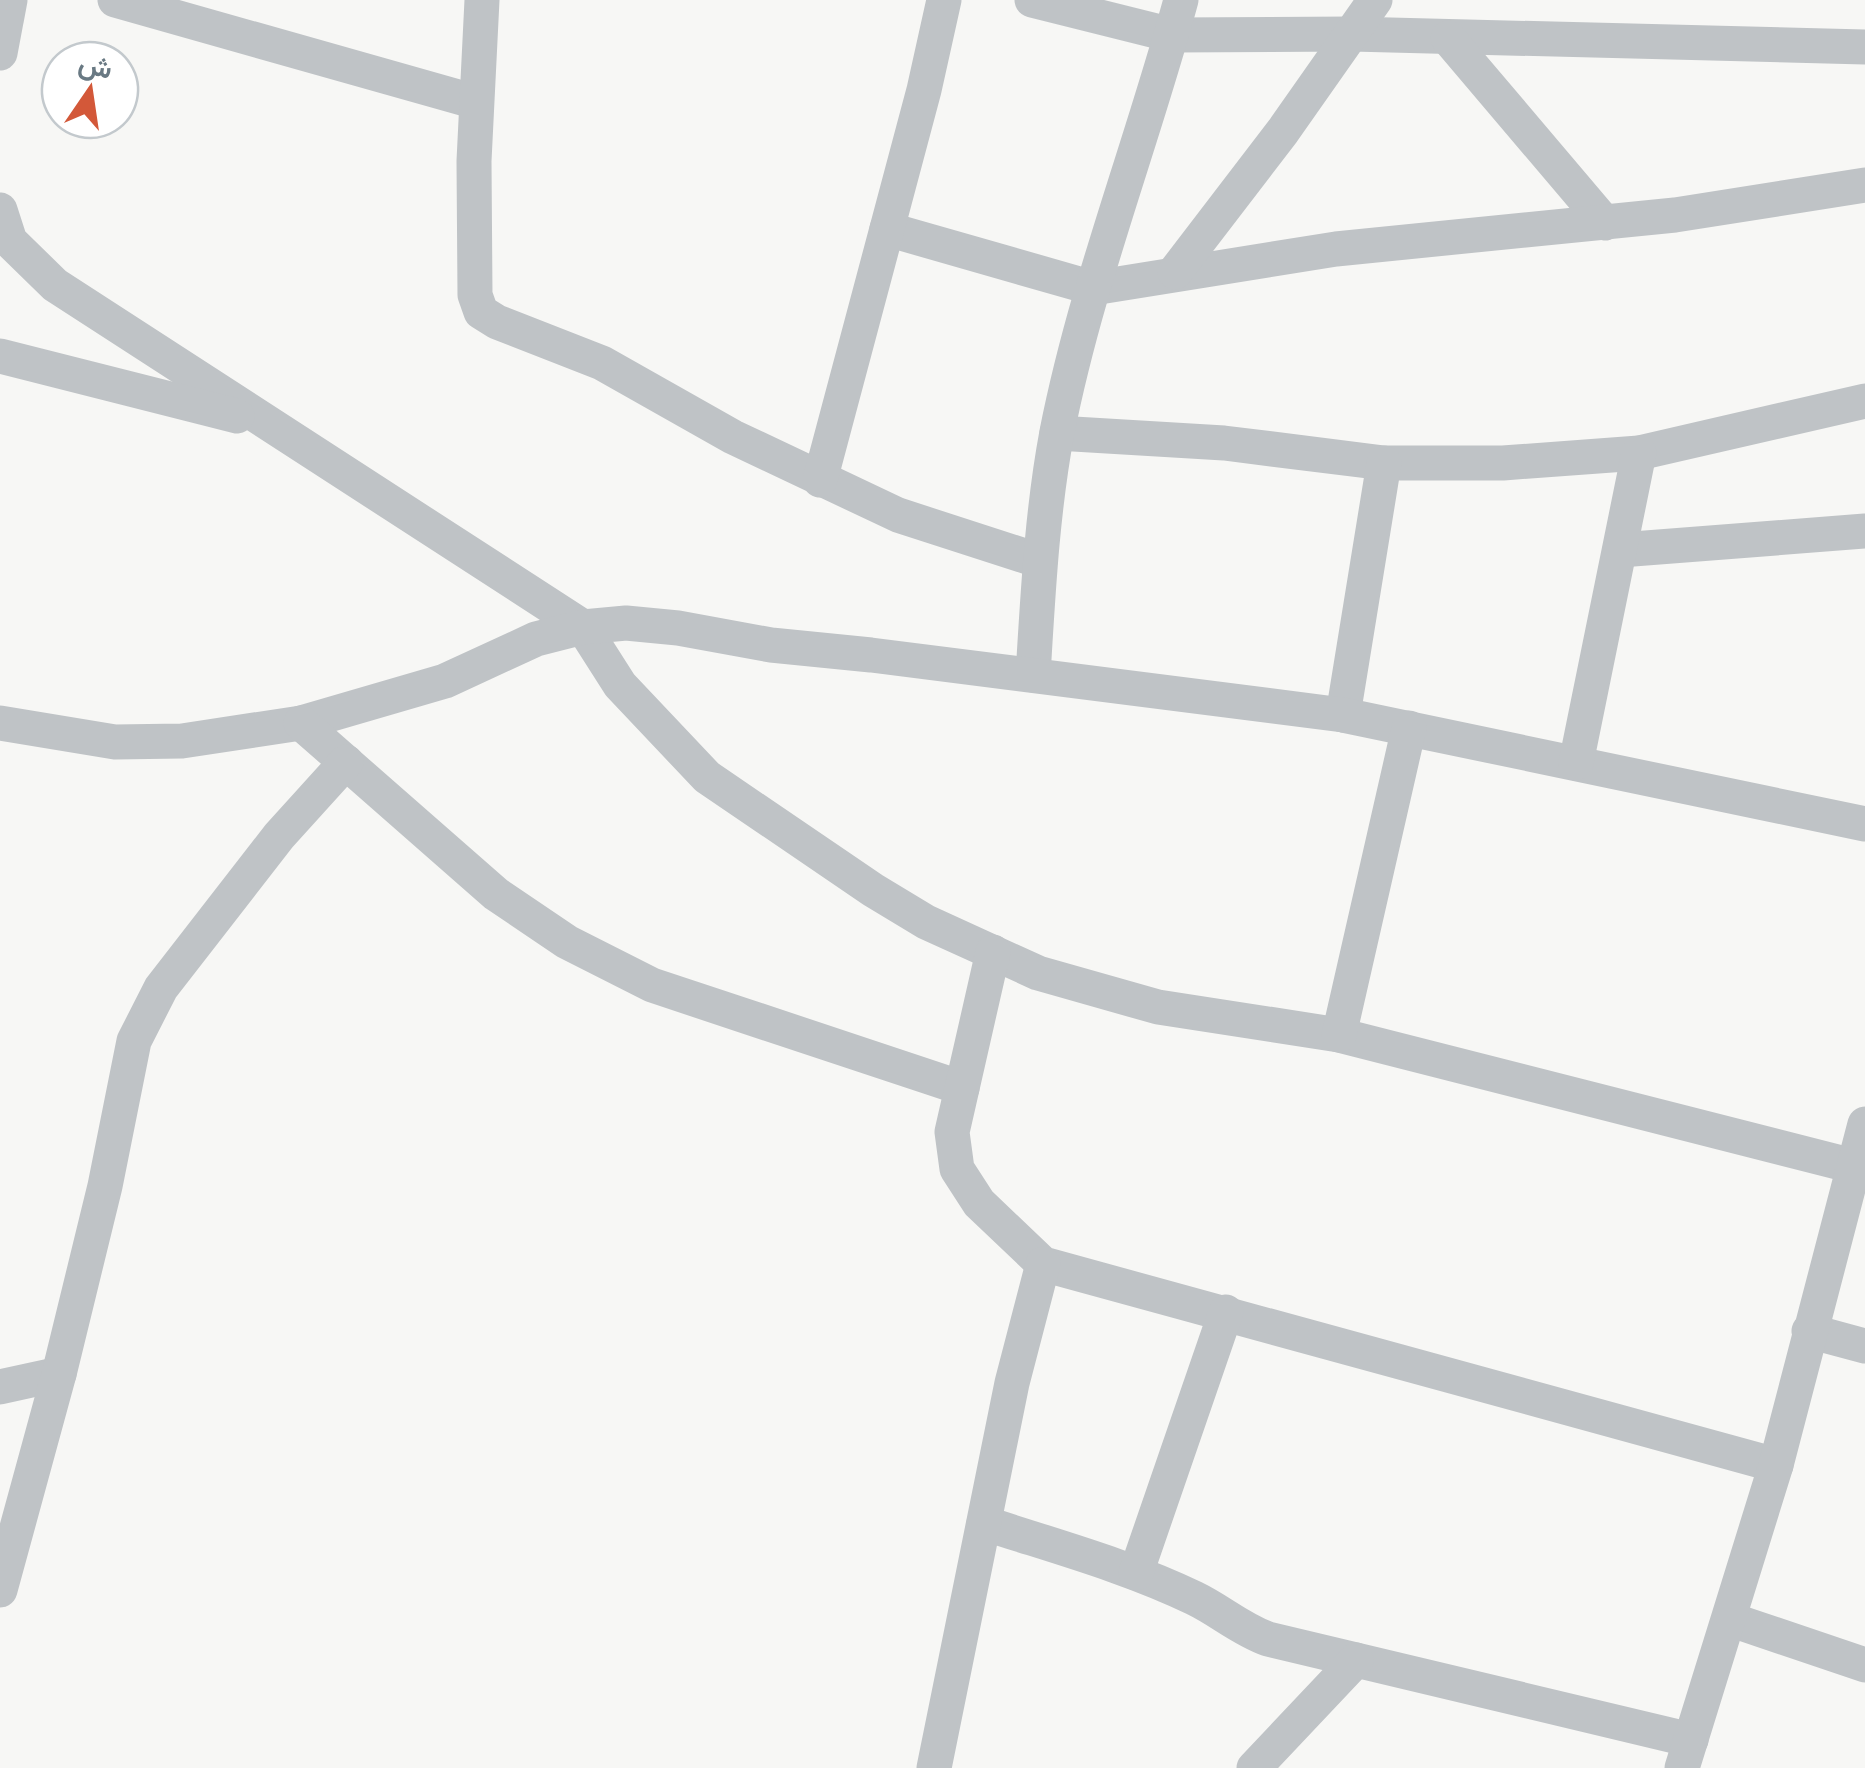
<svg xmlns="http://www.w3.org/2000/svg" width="1865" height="1768" viewBox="0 0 1865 1768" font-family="Commissioner,Vazirmatn,sans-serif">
<rect width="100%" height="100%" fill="#f7f7f5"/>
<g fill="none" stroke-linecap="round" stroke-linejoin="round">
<g stroke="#bfc3c6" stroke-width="35">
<polyline points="115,0 476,102"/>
<polyline points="482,0 474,161 475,295 481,312 497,322 602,363 733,437 898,515 1040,561"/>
<polyline points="1032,0 1172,35 1352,34 1865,47"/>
<polyline points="1448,38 1605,223"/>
<polyline points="0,53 10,0"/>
<polyline points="0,210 10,241 55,285 583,627 620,685 707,777 873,890 926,922 1038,973 1158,1007 1339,1035 1865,1169"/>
<polyline points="887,229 1093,288 1336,249 1675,215 1865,185"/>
<polyline points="1175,272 1283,131 1375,0"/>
<polyline points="0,356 237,416"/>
<polyline points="1057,433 1224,443 1384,463 1503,463 1639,453 1865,401"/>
<polyline points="820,480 924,90 944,0"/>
<polyline points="1620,550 1865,531"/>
<path d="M1033,675C1038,594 1042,512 1057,432C1086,285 1142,144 1181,0"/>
<polyline points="1343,715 1384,463"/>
<polyline points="0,723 115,742 182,741 301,723 445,681 536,639 583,627 626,623 678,628 771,645 871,655 1343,715 1865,824"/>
<polyline points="301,723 496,894 567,942 652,985 962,1088"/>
<polyline points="1576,763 1639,453"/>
<polyline points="993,952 952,1132 957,1169 979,1203 1043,1264 1776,1465"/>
<polyline points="1339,1035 1409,728"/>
<polyline points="1809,1331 1865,1346"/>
<polyline points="0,1387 59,1374"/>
<path d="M984,1523C1054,1546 1128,1566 1194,1598C1221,1611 1240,1629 1268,1639L1691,1740"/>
<polyline points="1136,1573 1226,1312"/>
<polyline points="0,1590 59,1374 105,1186 134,1041 161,988 279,836 346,762"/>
<polyline points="1729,1619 1865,1665"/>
<polyline points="934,1768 1012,1383 1043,1264"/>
<polyline points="1254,1768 1356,1660"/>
<polyline points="1682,1768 1776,1465 1865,1124"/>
</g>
</g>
<g transform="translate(90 90) rotate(13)"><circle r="48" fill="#ffffff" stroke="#c3c9cd" stroke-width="2.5"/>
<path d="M0-8L18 38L0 25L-18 38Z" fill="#d35839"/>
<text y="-15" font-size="28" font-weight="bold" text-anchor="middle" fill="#697983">ش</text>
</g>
</svg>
